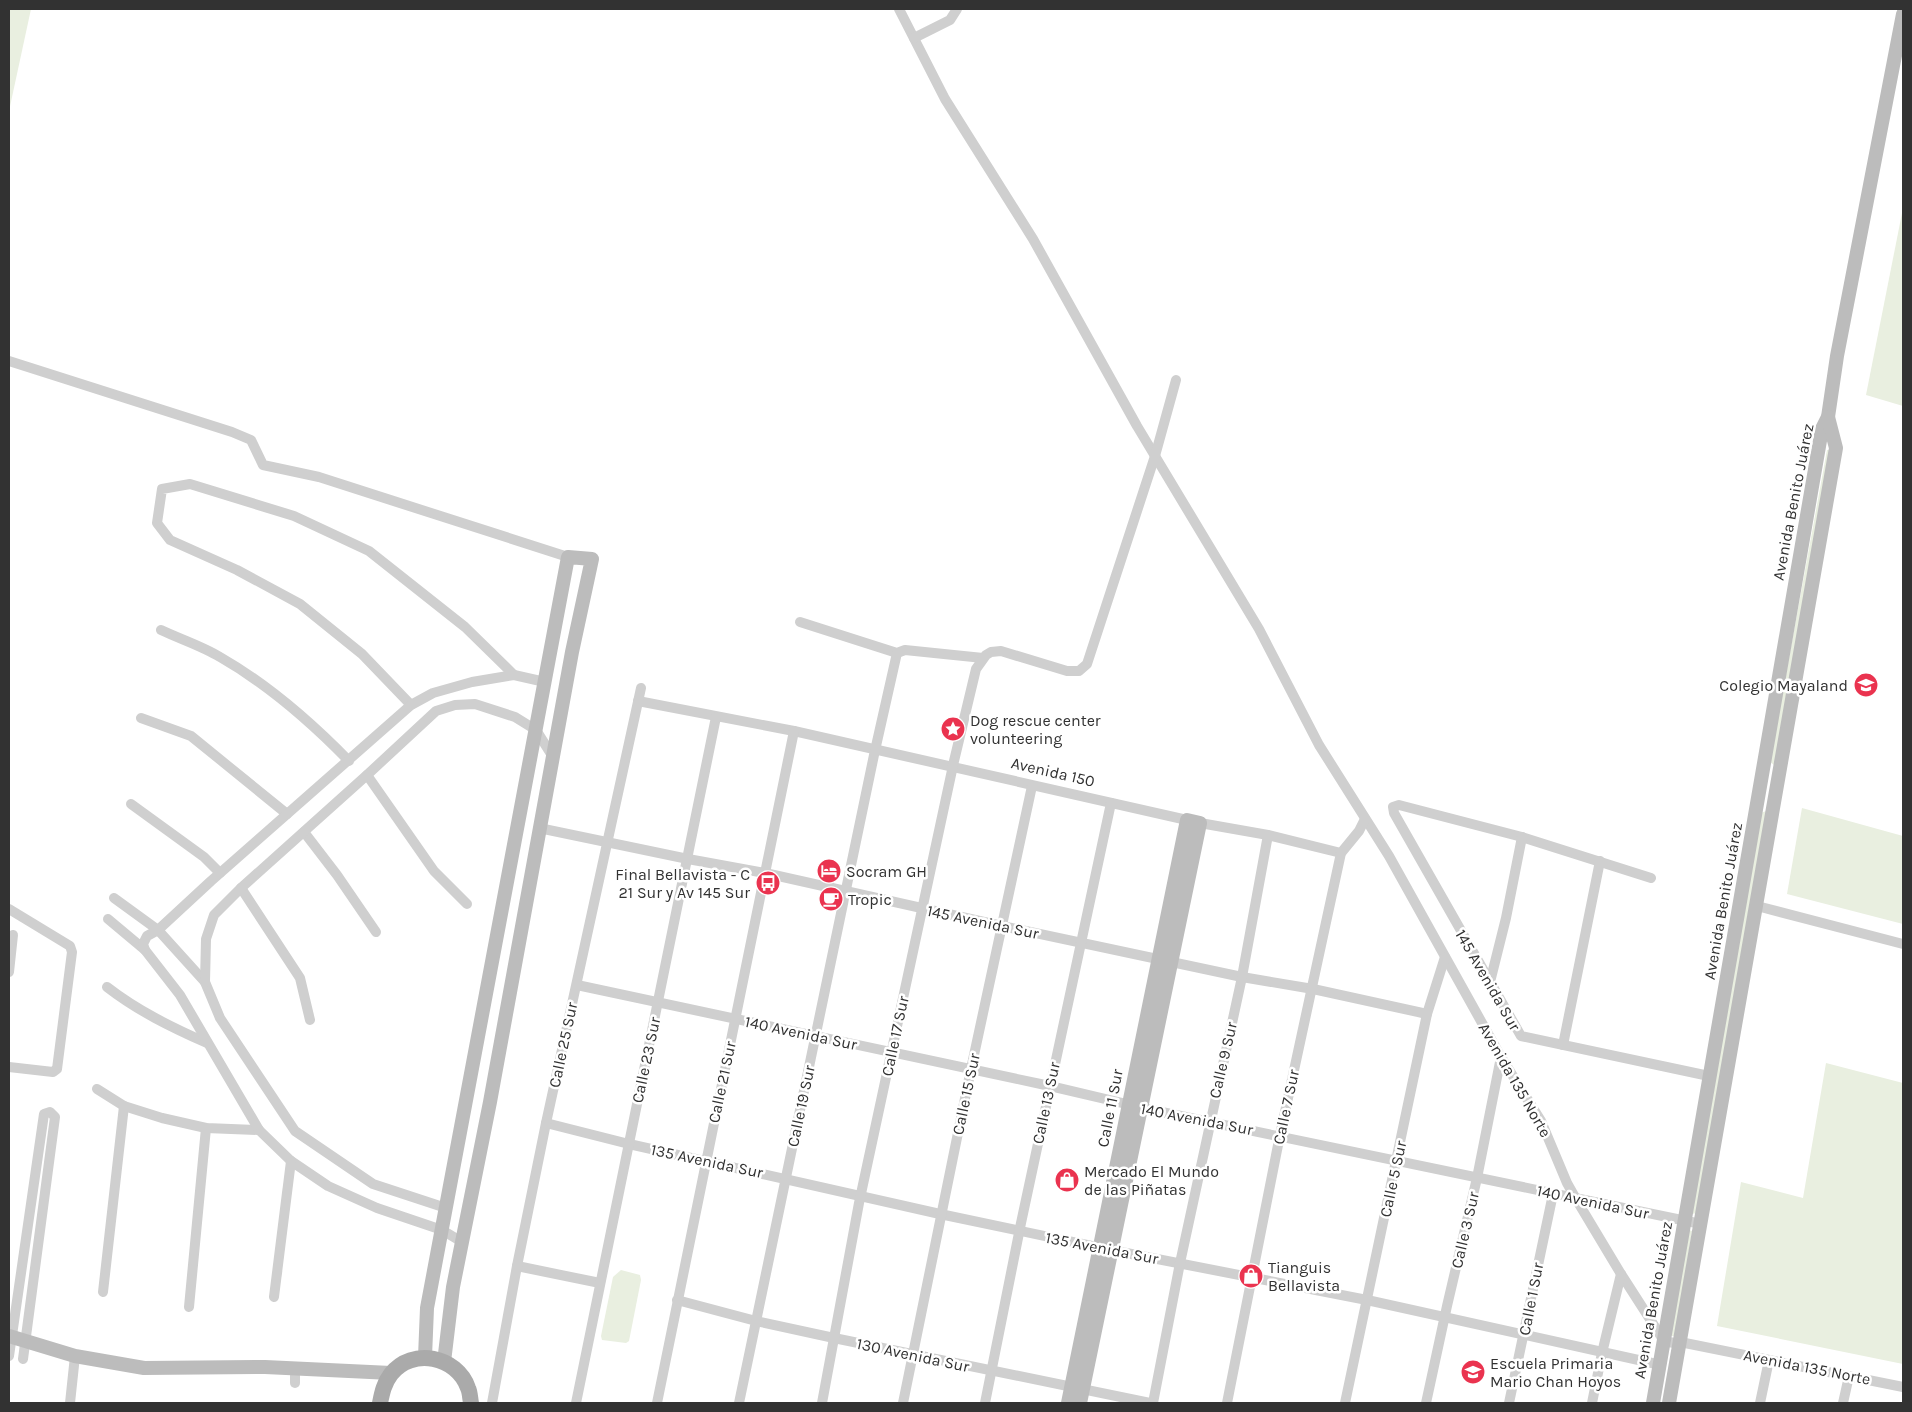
<svg xmlns="http://www.w3.org/2000/svg" width="1912" height="1412" viewBox="0 0 1912 1412" font-family="Karla,sans-serif">
<rect width="100%" height="100%" fill="#fff"/>
<g fill="#e9efe0">
<polygon points="9,9 31,9 9,111"/>
<polygon points="1903,208 1903,406 1866,395"/>
<polygon points="1827,450 1830,450 1776,763 1774,765 1770,762"/>
<polygon points="1802,808 1903,836 1903,924 1787,894"/>
<polygon points="1766,811 1696,1212 1694,1214 1692,1213 1761,813"/>
<polygon points="1826,1063 1903,1083 1903,1364 1717,1326 1741,1182 1803,1198"/>
<polygon points="1689,1230 1692,1231 1675,1336 1671,1336"/>
<polygon points="621,1270 640,1275 641,1280 629,1341 626,1343 602,1340 601,1336 613,1277"/>
</g>
<g fill="none" stroke-linecap="round" stroke-linejoin="round">
<g stroke="#cfcfcf" stroke-width="10">
<polyline points="899,9 945,99 1033,239 1137,426 1259,629 1319,745 1389,856 1501,1057 1541,1121 1567,1183 1576,1199 1621,1274 1664,1341 1674,1343 1680,1342 1903,1387"/>
<polyline points="914,38 950,20 957,9"/>
<polyline points="9,361 232,432 251,440 263,465 319,477 568,557"/>
<polyline points="800,622 897,653 905,650 983,658"/>
<path d="M161,630C180,639 202,646 220,657C269,685 310,721 349,761"/>
<polyline points="638,701 794,731 1187,820"/>
<polyline points="411,705 362,654 300,604 237,570 170,540 157,523 162,489 190,484 294,516 369,551 465,627 514,675"/>
<polyline points="141,718 191,736 287,814"/>
<polyline points="367,775 434,871 467,904"/>
<polyline points="131,804 204,857 220,873"/>
<polyline points="1200,823 1268,835 1341,853"/>
<polyline points="539,828 688,859 765,873 1002,926 1242,977 1313,989 1427,1014"/>
<polyline points="304,832 337,875 376,932"/>
<polyline points="1651,878 1522,837 1399,805 1393,807 1394,813 1521,1036 1709,1076"/>
<polyline points="241,888 300,978 310,1020"/>
<polyline points="114,898 158,930 205,982 220,1018 295,1131 373,1184 446,1208"/>
<polyline points="1757,906 1903,944"/>
<polyline points="9,909 70,946 72,952 57,1069 53,1072 9,1067"/>
<polyline points="108,919 145,950"/>
<polyline points="9,972 13,935"/>
<polyline points="205,982 206,939 214,915 241,888 367,775 436,711 455,705 475,704 515,717 536,730 553,757"/>
<polyline points="1490,982 1506,918 1522,837"/>
<polyline points="577,985 1050,1086 1152,1110 1701,1224"/>
<path d="M107,987C138,1011 171,1027 207,1043"/>
<polyline points="1563,1045 1600,861"/>
<polyline points="97,1089 124,1106 162,1118 206,1128 259,1130"/>
<polyline points="546,1123 629,1144 940,1214 1111,1250 1367,1300 1661,1365"/>
<polyline points="462,1242 442,1230 377,1208 328,1186 291,1161 259,1130 180,995 145,950 143,944 147,936 158,930 211,881 411,705 433,693 472,682 514,675 545,682"/>
<polyline points="517,1266 600,1283"/>
<polyline points="103,1292 124,1106"/>
<polyline points="274,1297 291,1161"/>
<polyline points="677,1300 756,1321 834,1338 1150,1403"/>
<polyline points="189,1307 206,1128"/>
<polyline points="9,1356 44,1114 50,1112 55,1117 23,1359"/>
<polyline points="295,1383 295,1368"/>
<polyline points="70,1403 75,1356"/>
<polyline points="492,1403 517,1266 546,1123 641,688"/>
<polyline points="576,1403 716,717"/>
<polyline points="657,1403 794,731"/>
<polyline points="739,1403 874,755 897,653"/>
<polyline points="822,1403 859,1203 954,761 976,669 986,655 991,652 1001,651 1067,671 1079,671 1087,664 1155,456 1176,380"/>
<polyline points="903,1403 971,1069 1032,786"/>
<polyline points="985,1403 1021,1223 1111,803"/>
<polyline points="1153,1403 1180,1263 1242,977 1268,835"/>
<polyline points="1227,1403 1280,1135 1341,853 1359,831 1365,819"/>
<polyline points="1345,1403 1427,1014 1445,957"/>
<polyline points="1426,1403 1447,1306 1477,1178 1501,1057"/>
<polyline points="1509,1403 1553,1194"/>
<polyline points="1592,1403 1602,1353 1621,1274"/>
<polyline points="1760,1403 1769,1360"/>
<polyline points="1843,1403 1849,1376"/>
</g>
<g stroke="#bcbcbc" stroke-width="14">
<polyline points="9,1336 75,1356 144,1368 265,1367 391,1373"/>
<polyline points="425,1357 427,1308 568,557 592,559 572,652 490,1102 453,1287 444,1362"/>
<polyline points="1068,1403 1187,820 1200,823 1080,1403"/>
<polyline points="1653,1403 1822,429 1828,417 1837,356 1903,14"/>
<polyline points="1669,1403 1836,448 1828,417"/>
</g>
<path stroke="#aaa" stroke-width="16" d="M380,1403C382,1393 384,1383 391,1374C412,1347 457,1356 468,1388C470,1392 470,1398 471,1403"/>
</g>
<defs>
<symbol id="school-disc" viewBox="-11 -11 22 22"><circle r="9.5" fill="#ea334f" stroke="#fff"/><path d="M0-5L7-2L0 1L-7-2ZM-4 1L0 2.5L4 1V4Q0 6-4 4Z" fill="#fff"/></symbol>
<symbol id="sight-disc" viewBox="-11 -11 22 22"><circle r="9.5" fill="#ea334f" stroke="#fff"/><path d="M0-6L1.8-2.2L6-1.7L2.9 1.2L3.7 5.4L0 3.3L-3.7 5.4L-2.9 1.2L-6-1.7L-1.8-2.2Z" fill="#fff"/></symbol>
<symbol id="hotel-disc" viewBox="-11 -11 22 22"><circle r="9.5" fill="#ea334f" stroke="#fff"/><path d="M-6-4.5h1.5V1H6V5H4.5V3h-9V5H-6ZM-4 0a1.8 1.8 0 1 1 3.6 0ZM.5 0V-2.5h3Q6-2.5 6 0Z" fill="#fff"/></symbol>
<symbol id="bus-disc" viewBox="-11 -11 22 22"><circle r="9.5" fill="#ea334f" stroke="#fff"/><path d="M-5-6H5V4H4V6H2V4H-2V6H-4V4H-5ZM-3.5-4V0h7V-4ZM-3.5 1.2v1.5H-2V1.2ZM2 1.2v1.5H3.5V1.2Z" fill="#fff"/></symbol>
<symbol id="cafe-disc" viewBox="-11 -11 22 22"><circle r="9.5" fill="#ea334f" stroke="#fff"/><path d="M-5.5-4.5H6V0H3Q3 3.5 0 3.5H-2.5Q-5.5 3.5-5.5 0ZM3-3.2v2h1.7v-2ZM-6 4.5H4V6H-6Z" fill="#fff"/></symbol>
<symbol id="shop-disc" viewBox="-11 -11 22 22"><circle r="9.5" fill="#ea334f" stroke="#fff"/><path d="M-5-2.5h2.3a2.7 3.5 0 0 1 5.4 0H5L5.5 6h-11ZM-1.5-2.5h3a1.5 2.3 0 0 0-3 0Z" fill="#fff"/></symbol>
</defs>
<g fill-rule="evenodd">
<use href="#school-disc" x="1852" y="671" width="28" height="28"/>
<use href="#sight-disc" x="939" y="715" width="28" height="28"/>
<use href="#hotel-disc" x="815" y="857" width="28" height="28"/>
<use href="#bus-disc" x="754" y="869" width="28" height="28"/>
<use href="#cafe-disc" x="817" y="885" width="28" height="28"/>
<use href="#shop-disc" x="1053" y="1166" width="28" height="28"/>
<use href="#shop-disc" x="1237" y="1262" width="28" height="28"/>
<use href="#school-disc" x="1459" y="1358" width="28" height="28"/>
</g>
<g text-anchor="middle" dominant-baseline="central" stroke-width="5" stroke-linejoin="round" paint-order="stroke">
<g font-size="16" fill="#323232" stroke="#fff">
<text transform="translate(1793 502) rotate(-79)">Avenida Benito Juárez</text>
<text transform="translate(1053 772) rotate(13)">Avenida 150</text>
<text transform="translate(1723 901) rotate(-80)">Avenida Benito Juárez</text>
<text transform="translate(983 922) rotate(12)">145 Avenida Sur</text>
<text transform="translate(1488 980) rotate(60)">145 Avenida Sur</text>
<text transform="translate(801 1033) rotate(12)">140 Avenida Sur</text>
<text transform="translate(895 1036) rotate(-78)">Calle 17 Sur</text>
<text transform="translate(563 1045) rotate(-78)">Calle 25 Sur</text>
<text transform="translate(646 1060) rotate(-78)">Calle 23 Sur</text>
<text transform="translate(1223 1060) rotate(-77)">Calle 9 Sur</text>
<text transform="translate(1515 1080) rotate(60)">Avenida 135 Norte</text>
<text transform="translate(722 1082) rotate(-78)">Calle 21 Sur</text>
<text transform="translate(966 1094) rotate(-78)">Calle 15 Sur</text>
<text transform="translate(1046 1103) rotate(-78)">Calle 13 Sur</text>
<text transform="translate(801 1106) rotate(-78)">Calle 19 Sur</text>
<text transform="translate(1286 1107) rotate(-78)">Calle 7 Sur</text>
<text transform="translate(1110 1108) rotate(-79)">Calle 11 Sur</text>
<text transform="translate(1197 1119) rotate(11)">140 Avenida Sur</text>
<text transform="translate(707 1161) rotate(12)">135 Avenida Sur</text>
<text transform="translate(1393 1179) rotate(-78)">Calle 5 Sur</text>
<text transform="translate(1593 1202) rotate(12)">140 Avenida Sur</text>
<text transform="translate(1465 1230) rotate(-77)">Calle 3 Sur</text>
<text transform="translate(1102 1248) rotate(11)">135 Avenida Sur</text>
<text transform="translate(1531 1299) rotate(-79)">Calle 1 Sur</text>
<text transform="translate(1653 1300) rotate(-80)">Avenida Benito Juárez</text>
<text transform="translate(913 1355) rotate(12)">130 Avenida Sur</text>
<text transform="translate(1807 1367) rotate(11)">Avenida 135 Norte</text>
</g>
<g font-size="16" fill="#323232" stroke="#fff" text-anchor="start">
<text x="1848" y="685" text-anchor="end">Colegio Mayaland</text>
<text x="970" y="720">Dog rescue center<tspan x="970" dy="18">volunteering</tspan></text>
<text x="846" y="871">Socram GH</text>
<text x="750" y="874" text-anchor="end">Final Bellavista - C<tspan x="750" dy="18">21 Sur y Av 145 Sur</tspan></text>
<text x="848" y="899">Tropic</text>
<text x="1084" y="1171">Mercado El Mundo<tspan x="1084" dy="18">de las Piñatas</tspan></text>
<text x="1268" y="1267">Tianguis<tspan x="1268" dy="18">Bellavista</tspan></text>
<text x="1490" y="1363">Escuela Primaria<tspan x="1490" dy="18">Mario Chan Hoyos</tspan></text>
</g>
</g>
<rect width="1912" height="1412" fill="none" stroke="#323232" stroke-width="20"/>
</svg>
